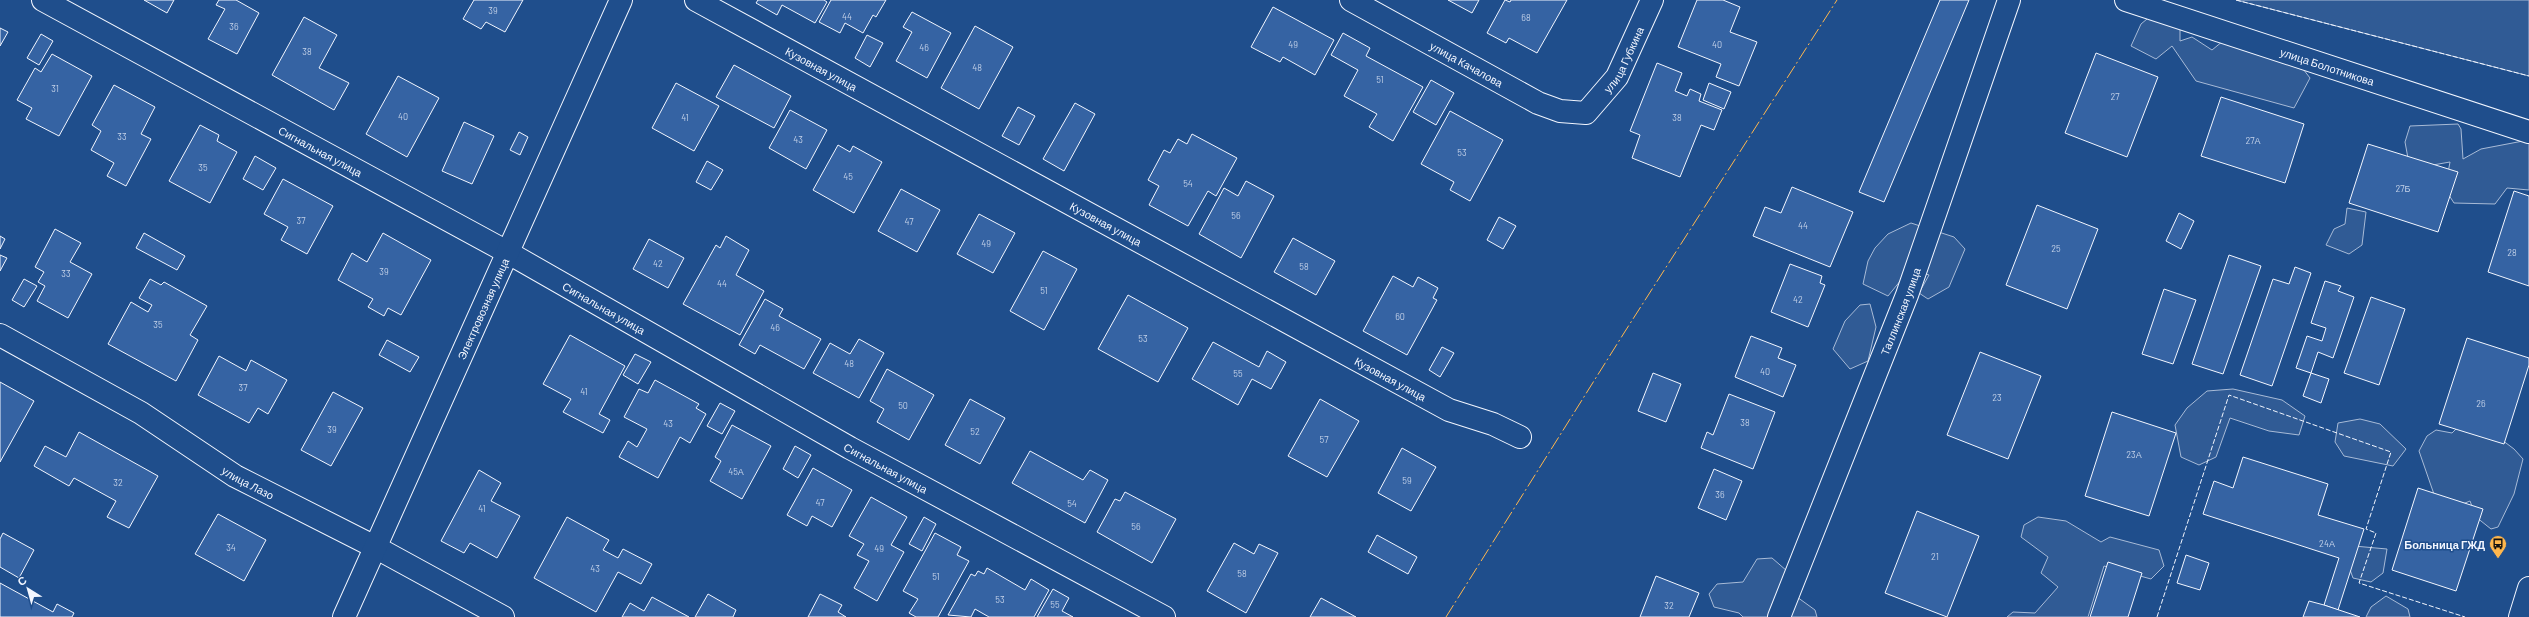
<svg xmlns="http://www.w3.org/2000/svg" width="2529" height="617" viewBox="0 0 2529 617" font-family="Barlow,sans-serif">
<rect width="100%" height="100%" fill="#1f4e8c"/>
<g fill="#305b95" stroke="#a8bbd7">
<polygon points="2236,0 2529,0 2529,76"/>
<polygon points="2153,14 2172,19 2180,30 2180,41 2192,37 2212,50 2223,41 2300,65 2310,78 2294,108 2196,81 2172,46 2156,59 2131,46 2141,24"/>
<polygon points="2458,124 2461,129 2463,159 2481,149 2523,141 2529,143 2529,190 2507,188 2495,204 2454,203 2445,189 2450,162 2410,169 2405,142 2410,126"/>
<polygon points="2347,208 2366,212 2362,245 2349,254 2326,245 2334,229 2345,224"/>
<polygon points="1911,223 1954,237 1965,249 1949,287 1928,299 1919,293 1929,275 1910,269 1888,296 1863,284 1868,261 1875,248 1888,234"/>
<polygon points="1870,304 1876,327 1868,361 1850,369 1833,349 1845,321 1860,305"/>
<polygon points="2233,389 2282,400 2305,416 2299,435 2269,431 2230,418 2216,457 2199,465 2181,457 2175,425 2187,408 2207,391"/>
<polygon points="2360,419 2380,424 2406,449 2393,466 2344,456 2335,442 2338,423"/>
<polygon points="2462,423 2494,434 2514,449 2523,459 2514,494 2498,527 2491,529 2476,517 2470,501 2453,508 2436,500 2419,451 2427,436 2436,430 2452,433"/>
<polygon points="2038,517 2066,521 2101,542 2110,537 2159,550 2164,566 2151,579 2104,566 2088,617 2007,617 2013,612 2035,613 2058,587 2041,573 2048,557 2021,537 2024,525"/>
<polygon points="2354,546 2387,549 2383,573 2371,582 2353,578 2348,564"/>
<polygon points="1772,558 1787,571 1797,597 1815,610 1817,617 1743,617 1739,613 1714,607 1709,594 1717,584 1743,582 1757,559"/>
<polygon points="2386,596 2408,609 2410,617 2366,617 2371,607"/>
</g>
<g fill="#3563a3" stroke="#f2f6ff">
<polygon points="144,0 174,0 167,13"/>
<polygon points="219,0 236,0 259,13 237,54 208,39 225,9 216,5"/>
<polygon points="474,0 523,0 505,32 486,22 481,29 463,19"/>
<polygon points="758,0 824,0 827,2 815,23 782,5 777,15 756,3"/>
<polygon points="831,0 886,0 876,17 873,15 863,33 845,23 840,33 819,22"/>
<polygon points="1448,0 1479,0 1472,13"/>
<polygon points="1505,0 1510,2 1511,0 1567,0 1537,53 1509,38 1506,43 1487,33"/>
<polygon points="1697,0 1723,0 1740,7 1730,32 1757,42 1739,86 1716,77 1721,64 1678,47"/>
<polygon points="1940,0 1969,0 1884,202 1859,192"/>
<polygon points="1273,7 1334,40 1315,75 1283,57 1280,62 1251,47"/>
<polygon points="912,12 951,33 927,78 896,61 912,32 903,27"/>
<polygon points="304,17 337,35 319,68 349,83 334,110 272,75"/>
<polygon points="975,26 1013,47 979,109 941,88"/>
<polygon points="0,28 8,32 0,46"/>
<polygon points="1343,33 1370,48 1366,56 1423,87 1393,141 1369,127 1377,114 1344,96 1358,70 1331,55"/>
<polygon points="41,34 53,41 39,65 27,58"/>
<polygon points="867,35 883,43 870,67 855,58"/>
<polygon points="2096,53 2158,77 2127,157 2065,133"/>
<polygon points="52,54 92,76 59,136 26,119 32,108 17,100 35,68 41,72"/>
<polygon points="1657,63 1682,73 1675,91 1687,96 1690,89 1701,94 1699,101 1722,110 1714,130 1701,125 1680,177 1632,158 1640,135 1630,131"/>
<polygon points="734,65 791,96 774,128 716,97"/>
<polygon points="398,76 439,98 407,157 366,134"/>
<polygon points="1431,80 1454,93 1436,125 1413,112"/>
<polygon points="676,83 719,106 694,151 652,128"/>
<polygon points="1709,83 1731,92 1724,109 1703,100"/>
<polygon points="114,85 155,107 141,134 151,139 126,186 107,176 114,163 91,150 101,131 92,125"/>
<polygon points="2221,97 2304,124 2285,183 2201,156"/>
<polygon points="1075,103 1095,114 1064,171 1043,159"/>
<polygon points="1018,107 1035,116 1019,145 1002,136"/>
<polygon points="790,110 827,130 806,169 769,148"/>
<polygon points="1450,111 1503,140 1470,201 1450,190 1454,182 1421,164"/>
<polygon points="464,122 494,136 472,184 442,171"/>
<polygon points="200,125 219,135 217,141 237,152 210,203 169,181"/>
<polygon points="519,132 528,137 520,155 510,150"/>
<polygon points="1192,134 1237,158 1216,196 1208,191 1188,226 1149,205 1159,186 1148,180 1164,150 1170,153 1178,139 1187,144"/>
<polygon points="2368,144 2458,172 2438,232 2349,203"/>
<polygon points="838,145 850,152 853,146 882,162 854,213 813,190"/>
<polygon points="255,156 276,168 263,190 243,179"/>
<polygon points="707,161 723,170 711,190 696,182"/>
<polygon points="283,179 333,206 307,254 281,240 288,227 264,214"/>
<polygon points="1246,181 1274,196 1241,258 1199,234 1224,188 1238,196"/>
<polygon points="1792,187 1853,212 1830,267 1753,236 1765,207 1781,213"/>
<polygon points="901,189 940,210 917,252 878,231"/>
<polygon points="2514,191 2529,196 2529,286 2488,272"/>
<polygon points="2037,205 2098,229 2067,309 2006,285"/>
<polygon points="2179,213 2194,221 2181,249 2166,241"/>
<polygon points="979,214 1015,233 993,273 957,254"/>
<polygon points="1499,217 1516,226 1503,249 1487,240"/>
<polygon points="55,229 81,243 70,262 92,274 68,318 37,301 45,286 38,282 44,272 35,267"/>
<polygon points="144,233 185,256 177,270 136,248"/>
<polygon points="383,233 431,260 401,315 388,308 384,316 368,307 373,299 338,280 352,253 367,262"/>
<polygon points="0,236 5,239 0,249"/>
<polygon points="726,236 749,250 736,275 764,291 740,335 683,304 716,245 720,248"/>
<polygon points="1293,238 1335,261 1316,295 1274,272"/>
<polygon points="649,239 684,258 668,288 633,269"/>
<polygon points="1043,251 1077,269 1044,330 1010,311"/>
<polygon points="0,255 7,258 0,271"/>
<polygon points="2229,255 2261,266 2223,374 2192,364"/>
<polygon points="1790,264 1822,276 1820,283 1825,285 1808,327 1771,312"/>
<polygon points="2295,267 2311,273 2272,386 2240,375 2273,279 2289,284"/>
<polygon points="1393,276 1413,287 1418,277 1438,288 1433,298 1437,300 1407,355 1363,331"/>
<polygon points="24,279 37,286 24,307 12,300"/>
<polygon points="150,279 161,285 164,282 207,306 190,335 198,340 176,381 108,344 131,302 148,312 152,305 139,298"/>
<polygon points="2325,281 2341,286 2338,291 2354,297 2333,358 2318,352 2311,373 2296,368 2307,336 2322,341 2326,328 2311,323"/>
<polygon points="2164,289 2196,300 2173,364 2142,354"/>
<polygon points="1128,295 1188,328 1158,382 1098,349"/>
<polygon points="2371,297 2405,309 2379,385 2344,373"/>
<polygon points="765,299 783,309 779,316 821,339 804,369 760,345 755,354 739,345"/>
<polygon points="570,335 625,366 599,414 610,420 603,433 563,412 571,399 543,384"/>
<polygon points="1751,336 1782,348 1778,358 1796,365 1783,397 1735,377"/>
<polygon points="2467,338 2529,358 2529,365 2504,444 2439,424"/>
<polygon points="859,339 884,353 859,398 813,373 830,343 850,354"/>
<polygon points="387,340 419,357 410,372 379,355"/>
<polygon points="1213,342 1259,367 1267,351 1286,362 1271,389 1252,379 1238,405 1192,379"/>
<polygon points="1442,347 1454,353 1440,377 1429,370"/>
<polygon points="1980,352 2041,376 2008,459 1947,435"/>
<polygon points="635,354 651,362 638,384 623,375"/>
<polygon points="219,356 246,371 251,360 287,380 268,414 258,408 249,423 198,395"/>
<polygon points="887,369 934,395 909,440 877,422 884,409 870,401"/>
<polygon points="1653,373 1681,384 1666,422 1638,411"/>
<polygon points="2311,373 2329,379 2321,403 2303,396"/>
<polygon points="655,380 699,404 696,408 706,414 690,443 680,437 658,478 619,457 628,441 637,447 647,429 624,417 639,389 648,393"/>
<polygon points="0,382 34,401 0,462"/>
<polygon points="333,392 363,408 331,466 301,450"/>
<polygon points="1729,394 1775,412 1753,469 1701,448 1707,432 1713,435"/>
<polygon points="970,399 1005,418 980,464 945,445"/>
<polygon points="1320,399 1359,421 1327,477 1288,456"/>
<polygon points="720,403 735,411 722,434 707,426"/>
<polygon points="2112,412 2176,433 2149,516 2085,496"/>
<polygon points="732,425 771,446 742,499 710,481 721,461 715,457"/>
<polygon points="79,432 158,476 129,528 107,517 116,501 74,478 69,486 34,466 45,446 66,457"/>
<polygon points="795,446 811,455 798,478 783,469"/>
<polygon points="1402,448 1436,467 1411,511 1378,493"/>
<polygon points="1030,451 1083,480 1090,470 1108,480 1085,523 1012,483"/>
<polygon points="2243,457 2328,484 2318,515 2364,529 2338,610 2324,605 2339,558 2203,514 2214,481 2233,488"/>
<polygon points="813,468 852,490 832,527 812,516 807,526 787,515"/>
<polygon points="1714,469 1742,481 1726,520 1698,508"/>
<polygon points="479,470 501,483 491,501 520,516 497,558 470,543 464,553 441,541"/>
<polygon points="2418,488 2483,509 2456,591 2392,570"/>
<polygon points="1125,492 1176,519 1152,563 1097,532 1115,499 1120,501"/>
<polygon points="871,497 907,517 891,545 904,552 877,601 854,588 869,561 857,555 864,544 849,536"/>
<polygon points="1917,511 1979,536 1947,617 1885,593"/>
<polygon points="218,514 266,540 244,581 195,554"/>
<polygon points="567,517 609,540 603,550 618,558 623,549 652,564 641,584 618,572 596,612 534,578"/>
<polygon points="924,517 936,524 922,551 909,544"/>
<polygon points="3,533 34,550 19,578 0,567 0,539"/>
<polygon points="935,533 961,547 957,555 969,561 938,617 916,617 909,613 918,599 903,591"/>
<polygon points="1377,535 1417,557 1408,574 1368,552"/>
<polygon points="1234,543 1254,554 1259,544 1278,553 1246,613 1207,591"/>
<polygon points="2186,555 2209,563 2200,590 2177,583"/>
<polygon points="2108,562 2142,573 2128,617 2090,617"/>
<polygon points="987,568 1025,590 1031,579 1049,590 1034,617 989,617 975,609 971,617 948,615 971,574 975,576 978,571 984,574"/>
<polygon points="1656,576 1699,593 1689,617 1640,617"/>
<polygon points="0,583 53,612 57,604 74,613 72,617 0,617"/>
<polygon points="1053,589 1069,598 1062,611 1073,617 1037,617"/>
<polygon points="708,594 736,610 733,617 695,617"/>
<polygon points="820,594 842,605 838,612 846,617 808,617"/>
<polygon points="652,597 689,617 622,617 630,603 644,611"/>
<polygon points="1321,598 1356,617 1310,617"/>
<polygon points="2309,601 2324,605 2360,617 2303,617"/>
</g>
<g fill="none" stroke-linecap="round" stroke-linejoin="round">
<defs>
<g id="minor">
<path id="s1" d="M43,0L507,252L850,448L1164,617"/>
<path id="s2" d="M696,0L1449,410L1493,424L1520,437"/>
<path id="s3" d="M1351,0L1538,103L1560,111L1586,113L1617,77L1652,0"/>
<path id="s4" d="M2126,0L2529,132"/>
<path id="s5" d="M0,335L141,413L235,476L375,547L503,617"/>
<path id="s6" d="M344,617L621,0"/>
<path id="s7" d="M1779,617L1907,295L2009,0"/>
<polyline points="2520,617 2529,588"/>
</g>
</defs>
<use href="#minor" stroke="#f2f6ff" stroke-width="24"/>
<use href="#minor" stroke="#1f4e8c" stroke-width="22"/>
<g stroke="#f2f6ff" stroke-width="1" stroke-dasharray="5 2" stroke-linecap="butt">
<polyline points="2236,0 2529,76"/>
<polyline points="2157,617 2229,395 2391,452 2366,529 2376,533 2359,583 2465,617"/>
</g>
<polyline stroke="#ffb74d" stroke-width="1" stroke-dasharray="14 3 2 3" stroke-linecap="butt" points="1446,617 1624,333 1837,0"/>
</g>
<defs>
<symbol id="bus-pin" viewBox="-11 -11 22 30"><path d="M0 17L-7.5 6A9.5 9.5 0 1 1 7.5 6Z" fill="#ffb74d" stroke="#1f4e8c"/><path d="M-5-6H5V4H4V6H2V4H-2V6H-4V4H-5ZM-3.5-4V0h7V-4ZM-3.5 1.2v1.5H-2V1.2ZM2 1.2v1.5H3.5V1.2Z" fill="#111"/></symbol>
</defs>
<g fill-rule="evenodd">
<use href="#bus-pin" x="2488" y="534" width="20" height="27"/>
</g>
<g text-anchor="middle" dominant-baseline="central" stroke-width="3" stroke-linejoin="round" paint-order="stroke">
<g font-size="9" fill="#c3d1e8">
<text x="493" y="10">39</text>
<text x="847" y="16">44</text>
<text x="1526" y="17">68</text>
<text x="234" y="26">36</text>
<text x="1293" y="44">49</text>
<text x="1717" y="44">40</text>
<text x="924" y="47">46</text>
<text x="307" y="51">38</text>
<text x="977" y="67">48</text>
<text x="1380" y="79">51</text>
<text x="55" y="88">31</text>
<text x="2115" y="96">27</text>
<text x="403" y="116">40</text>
<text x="685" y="117">41</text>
<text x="1677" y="117">38</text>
<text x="122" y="136">33</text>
<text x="798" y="139">43</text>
<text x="2253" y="140">27А</text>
<text x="1462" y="152">53</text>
<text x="203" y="167">35</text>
<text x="848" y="176">45</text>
<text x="1188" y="183">54</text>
<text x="2403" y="188">27Б</text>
<text x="1236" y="215">56</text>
<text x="301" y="220">37</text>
<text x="909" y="221">47</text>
<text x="1803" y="225">44</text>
<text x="986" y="243">49</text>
<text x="2056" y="248">25</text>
<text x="2512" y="252">28</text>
<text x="658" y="263">42</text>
<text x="1304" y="266">58</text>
<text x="384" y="271">39</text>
<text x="66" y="273">33</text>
<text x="722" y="283">44</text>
<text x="1044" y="290">51</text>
<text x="1798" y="299">42</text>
<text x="1400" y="316">60</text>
<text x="158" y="324">35</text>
<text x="775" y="327">46</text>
<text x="1143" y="338">53</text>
<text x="849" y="363">48</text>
<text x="1765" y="371">40</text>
<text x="1238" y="373">55</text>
<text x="243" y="387">37</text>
<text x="584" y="391">41</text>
<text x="1997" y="397">23</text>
<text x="2481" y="403">26</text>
<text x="903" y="405">50</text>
<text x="1745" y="422">38</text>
<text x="668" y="423">43</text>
<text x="332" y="429">39</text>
<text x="975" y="431">52</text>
<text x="1324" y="439">57</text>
<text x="2134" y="454">23А</text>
<text x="736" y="471">45А</text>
<text x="1407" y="480">59</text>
<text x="118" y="482">32</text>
<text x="1720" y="494">36</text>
<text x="820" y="502">47</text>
<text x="1072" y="503">54</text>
<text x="482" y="508">41</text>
<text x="1136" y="526">56</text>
<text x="2327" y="543">24А</text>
<text x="231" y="547">34</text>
<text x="879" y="548">49</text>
<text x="1935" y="556">21</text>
<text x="595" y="568">43</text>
<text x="1242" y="573">58</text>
<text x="936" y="576">51</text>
<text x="1000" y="599">53</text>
<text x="1055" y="604">55</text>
<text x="1669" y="605">32</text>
</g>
<g font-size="11" fill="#f2f6ff" stroke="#1f4e8c">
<text stroke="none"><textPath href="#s3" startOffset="329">улица Губкина</textPath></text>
<text stroke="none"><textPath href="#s3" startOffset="132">улица Качалова</textPath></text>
<text stroke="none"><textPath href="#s4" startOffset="212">улица Болотникова</textPath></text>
<text stroke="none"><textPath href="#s2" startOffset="143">Кузовная улица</textPath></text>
<text stroke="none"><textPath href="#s1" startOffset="316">Сигнальная улица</textPath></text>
<text stroke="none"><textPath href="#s2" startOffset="467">Кузовная улица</textPath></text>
<text stroke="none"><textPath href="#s6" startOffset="338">Электровозная улица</textPath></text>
<text stroke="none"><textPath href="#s1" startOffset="640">Сигнальная улица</textPath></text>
<text stroke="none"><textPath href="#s7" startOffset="329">Таллинская улица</textPath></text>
<text stroke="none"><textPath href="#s2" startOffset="791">Кузовная улица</textPath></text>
<text stroke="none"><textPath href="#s1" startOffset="964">Сигнальная улица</textPath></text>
<text stroke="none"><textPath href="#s5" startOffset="289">улица Лазо</textPath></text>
</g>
<g font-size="11" font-weight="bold" fill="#f2f6ff" stroke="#1f4e8c" text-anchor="end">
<text x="2485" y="544">Больница ГЖД</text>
</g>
</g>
<g transform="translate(28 589) rotate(323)" stroke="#1f4e8c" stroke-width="3" paint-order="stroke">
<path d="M0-3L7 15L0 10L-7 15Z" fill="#f2f6ff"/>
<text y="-6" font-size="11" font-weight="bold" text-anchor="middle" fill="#f2f6ff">С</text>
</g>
</svg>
